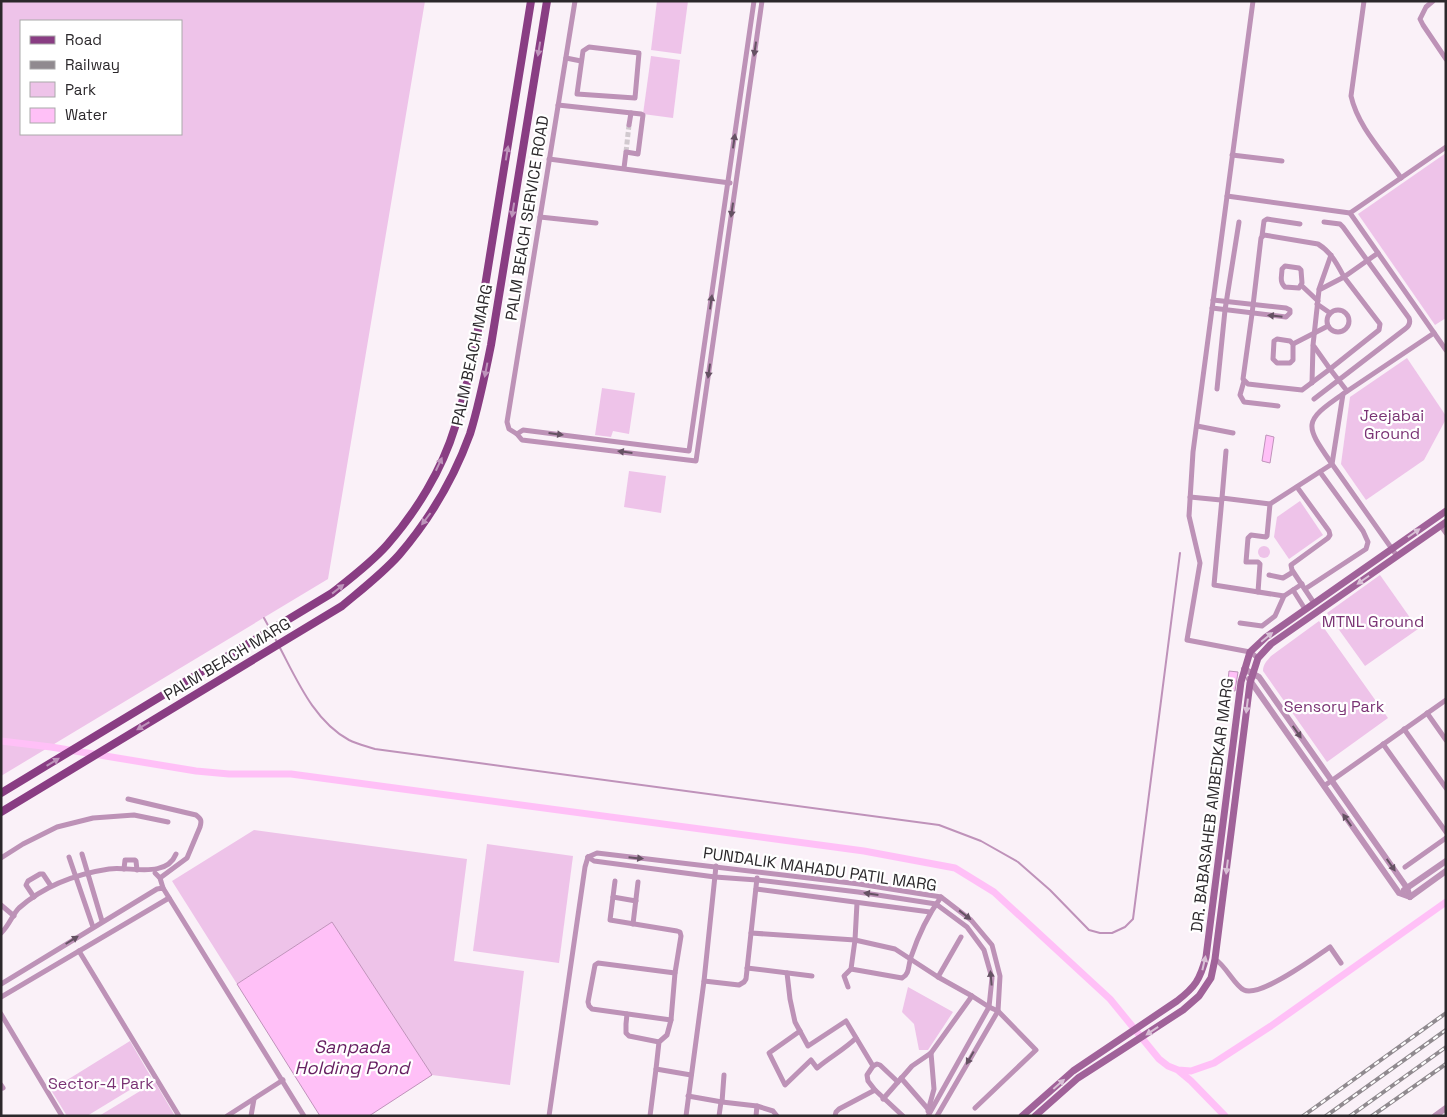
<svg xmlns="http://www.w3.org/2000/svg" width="1447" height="1117" viewBox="0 0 1447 1117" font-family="'Space Grotesk',sans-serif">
<rect width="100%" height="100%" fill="#faf1f8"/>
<g fill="#eec3e9" fill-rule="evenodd">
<path d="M1,1H425L328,579L1,776ZM21,21H181V134H21Z"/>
<polygon points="657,1 688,1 681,54 651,50"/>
<polygon points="651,56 680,60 673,118 643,114"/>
<polygon points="1446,153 1446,318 1435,325 1358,214"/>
<polygon points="1407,358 1446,416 1446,419 1424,460 1366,500 1341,464 1350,397"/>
<polygon points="602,388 635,393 629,434 613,431 611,437 595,435"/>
<polygon points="629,471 666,476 661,513 624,507"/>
<polygon points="1300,501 1323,535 1289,559 1274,537 1277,517"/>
<circle cx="1264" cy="552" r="6"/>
<polygon points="1380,575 1418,629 1365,666 1327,613"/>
<path d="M1319,621L1388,718L1327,762L1263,671C1263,664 1267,661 1271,656Z"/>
<polygon points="254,830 467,859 454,961 524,971 510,1085 432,1075 332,922 237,984 172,881"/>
<polygon points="487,844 573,856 559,963 473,951"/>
<polygon points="908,987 953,1012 928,1050 919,1050 914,1024 902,1012"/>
<polygon points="130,1041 151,1077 87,1116 67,1116 51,1090"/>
<polygon points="155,1082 175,1116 99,1116"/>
</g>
<g fill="#ffc0f7" stroke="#bf92ba">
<polygon points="1266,435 1274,437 1270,463 1262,461"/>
<polygon points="1229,671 1238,672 1235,691 1227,690"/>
<polygon points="332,922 432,1075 369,1116 320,1116 237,984"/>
</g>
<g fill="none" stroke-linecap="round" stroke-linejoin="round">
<g stroke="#bf92ba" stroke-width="2">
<polyline points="264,618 270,629"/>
<polyline points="272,633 277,642"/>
<path d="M279,646C297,680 314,721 349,740C357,744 366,746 375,749L939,825L981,841L1018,862L1050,890L1089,930L1100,933H1112L1125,927L1133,919L1180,553"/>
</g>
<g stroke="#ffc0f7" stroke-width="7">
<polyline points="1,741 51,747 196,771 229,774 291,774 864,851 955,868 994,892 1110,999 1159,1059 1168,1066 1178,1070 1191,1071 1214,1063 1271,1026 1446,902"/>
<polyline points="1179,1071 1191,1081 1225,1116"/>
</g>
<polyline stroke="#d1c9cf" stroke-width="5" stroke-dasharray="5 2.5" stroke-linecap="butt" points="626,152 629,125"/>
<g stroke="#bd92b7" stroke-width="5">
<polyline points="754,1 689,451 523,430 517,434 522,440 696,461 762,1"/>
<polyline points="1253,1 1193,452 1189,516 1200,563 1187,640 1250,652 1258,658"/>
<path d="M1364,1L1351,96C1358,127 1383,152 1401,178"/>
<polyline points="1433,1 1426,7 1420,19 1423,25 1446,59"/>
<polygon points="589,47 639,53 635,98 577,94 583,51"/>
<polyline points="566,58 581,61"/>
<polyline points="558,105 641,114 643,115 638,154 626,152 624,168"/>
<polyline points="629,125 631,113"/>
<polyline points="1446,147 1350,213 1446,350"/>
<polyline points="1232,155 1282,161"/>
<polyline points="549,159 730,183"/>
<polyline points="1227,196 1350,213"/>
<polyline points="540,217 596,223"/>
<path d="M1264,235L1318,244C1331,252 1337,264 1344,277L1319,290L1313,345L1330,369L1302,390L1248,384L1243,379L1252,314L1261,238Z"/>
<polyline points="1262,236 1264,221 1267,219 1300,224"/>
<path d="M1285,266L1299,268L1301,270L1302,283L1299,288L1285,287C1279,282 1282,275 1282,269Z"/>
<polyline points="1301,285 1318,301"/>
<polyline points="1319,289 1331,255"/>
<polyline points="1317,304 1330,313"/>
<polyline points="1212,308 1286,317 1290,313 1290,310 1286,308 1213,300"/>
<circle cx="1338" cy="321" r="11"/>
<polygon points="1277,339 1290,341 1293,344 1293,360 1290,363 1277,363 1273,359 1274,341"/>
<polyline points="1293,344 1328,326"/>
<polyline points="1244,381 1240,395 1244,402 1278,406"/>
<polyline points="1312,383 1313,346"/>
<polyline points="1217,389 1225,310 1239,222"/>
<polyline points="1347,391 1330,369 1379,330 1380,324 1344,277 1378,253"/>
<path d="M1314,399L1405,329C1409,326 1411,323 1409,318L1343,227L1340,224L1324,222"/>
<polyline points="1197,426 1233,433"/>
<polyline points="517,434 509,429 507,422 575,1"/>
<polyline points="1297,487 1329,531 1330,535 1328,538 1291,565 1292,570 1314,603"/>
<polyline points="1190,497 1221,500"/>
<polyline points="1222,498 1226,451"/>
<polyline points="1441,526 1446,533"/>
<polyline points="1397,556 1332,464 1343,394 1434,333"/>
<polyline points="1269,575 1283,578 1293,572"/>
<path d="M1302,584L1284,596L1214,585L1222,498L1270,504L1332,464C1305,425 1302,422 1343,394"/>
<polyline points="1305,589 1366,549 1368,542 1363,531 1320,472"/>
<polyline points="1293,590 1305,609"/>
<polyline points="1258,592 1260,564 1258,562 1246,562 1248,538 1251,535 1266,537 1267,536 1270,504"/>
<polyline points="1240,623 1262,626 1275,616 1284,596"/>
<polyline points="1427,713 1446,740"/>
<polyline points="1404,729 1446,788"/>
<polyline points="1383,744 1446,832"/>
<polyline points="1324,786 1446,700"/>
<path d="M128,799L196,815C201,819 202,820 200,827L187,858L160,878"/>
<polyline points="82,854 102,921"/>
<polyline points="69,857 93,927"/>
<polyline points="588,857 597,853 859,884 941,897 971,920 992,945 1000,976 998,1011 937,1116"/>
<polyline points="588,857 594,861 715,877 757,880 858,892 936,904 967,927 984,950 992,978 989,1007 928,1116"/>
<polyline points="1,858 23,844 57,827 93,818 134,815 168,822"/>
<polyline points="1405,867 1446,838"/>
<polyline points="124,869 125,860 135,860 136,861 137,870"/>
<polyline points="155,873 160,878 163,888"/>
<polyline points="615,881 610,920 677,931 680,932 681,936 675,973 671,1020 667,1035 659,1042 656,1069 691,1075"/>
<polyline points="756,889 930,912"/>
<polyline points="34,897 26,885 28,881 40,874 43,874 51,886"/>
<polyline points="613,897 636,901"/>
<polyline points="1,905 14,916"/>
<polyline points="633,924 638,882"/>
<path d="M1,933C9,926 12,915 19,908C44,886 76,874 109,869C130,866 166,879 176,854"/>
<polyline points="751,933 855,940 895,949 938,977 972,996 989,1007 998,1011 1036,1050 975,1108"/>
<polyline points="79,951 179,1116"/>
<path d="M1215,959C1226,966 1235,986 1244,990C1260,998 1315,957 1330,947L1341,963"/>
<polyline points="747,968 812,976"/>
<path d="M851,969L902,978C910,974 908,965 911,957C918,936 928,915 941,897"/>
<polyline points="787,973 790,999 795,1022 808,1046 846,1021 873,1066 867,1075 868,1081 875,1090"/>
<polyline points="938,977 961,937"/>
<polyline points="704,981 739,985 744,982 746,979 757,878"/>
<polyline points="1,984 157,889 163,888 304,1116"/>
<polyline points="848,987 844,976 851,969 855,940 857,903"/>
<polyline points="1,997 169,898"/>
<polyline points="1,1014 62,1116"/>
<polyline points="627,1014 626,1024 626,1033 629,1036 659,1042"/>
<polyline points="671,1020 592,1009 589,1006 588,1002 595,965 598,963 675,973"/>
<path d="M800,1031L769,1053L785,1085L811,1060L817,1068C830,1057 845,1049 856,1038"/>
<polyline points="873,1066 877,1064 880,1065 898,1082"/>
<polyline points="901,1078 928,1109"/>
<polyline points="1,1085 3,1088"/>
<polyline points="688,1096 722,1102 757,1106 773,1111 777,1116"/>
<polyline points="883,1099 912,1066 931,1053 972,996"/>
<polyline points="722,1102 724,1075"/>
<polyline points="928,1111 934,1089 931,1053"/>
<polyline points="227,1116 283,1080"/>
<polyline points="251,1116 254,1099"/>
<polyline points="549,1116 585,867 588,857"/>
<polyline points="650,1116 656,1069"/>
<polyline points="686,1116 704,981 716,866"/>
<polyline points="719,1116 721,1102"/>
<polyline points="756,1116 757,1106"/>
<polyline points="835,1116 836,1112 839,1109 875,1090 903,1116"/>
</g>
<g stroke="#bd92b7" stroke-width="6">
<polyline points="1244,669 1259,677 1407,888 1410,897"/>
<polyline points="1249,679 1399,893 1410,897"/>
<polyline points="1404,890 1446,861"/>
<polyline points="1410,897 1446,871"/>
<polyline points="1435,1116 1446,1108"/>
</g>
<g stroke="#a06299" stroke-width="7">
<path d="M1022,1116L1073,1071L1177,1001C1195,987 1200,980 1206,957L1241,682L1250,652L1266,637L1446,511"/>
<polyline points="1035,1116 1078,1078 1120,1051 1183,1010 1199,996 1211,978 1215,959 1250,683 1258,658 1271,644 1446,522"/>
</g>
<g stroke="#893d83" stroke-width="8">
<path d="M1,793L332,593C351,578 371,563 387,545C416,512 442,470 455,427C464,399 470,371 476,342L531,1"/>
<path d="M1,812L342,606C361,590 382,574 399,555C429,520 454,478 470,434C479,405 485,375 491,345L547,1"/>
</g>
<defs>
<g id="rail">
<polyline points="1303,1116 1446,1013"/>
<polyline points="1326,1116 1446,1030"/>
<polyline points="1350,1116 1446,1047"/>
<polyline points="1372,1116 1446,1064"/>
</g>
</defs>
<use href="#rail" stroke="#908a8f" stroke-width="4"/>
<use href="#rail" stroke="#fff" stroke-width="2" stroke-dasharray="5.5" stroke-linecap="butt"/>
</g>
<defs><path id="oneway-solid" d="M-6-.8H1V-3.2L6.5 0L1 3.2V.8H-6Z" transform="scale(1.25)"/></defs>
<g fill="#be94bb">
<use href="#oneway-solid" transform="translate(539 49) rotate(99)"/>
<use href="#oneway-solid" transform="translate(507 153) rotate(-81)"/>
<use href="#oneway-solid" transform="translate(513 210) rotate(99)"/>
<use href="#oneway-solid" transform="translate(486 370) rotate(101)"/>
<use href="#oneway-solid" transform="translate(439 464) rotate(-65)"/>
<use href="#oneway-solid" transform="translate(426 519) rotate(127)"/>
<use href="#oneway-solid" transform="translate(338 589) rotate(-38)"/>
<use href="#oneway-solid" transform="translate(143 726) rotate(149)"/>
<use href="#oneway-solid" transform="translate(53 762) rotate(-31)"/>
</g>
<g fill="#655263">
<use href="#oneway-solid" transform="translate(755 49) rotate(98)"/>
<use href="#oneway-solid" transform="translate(734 141) rotate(-82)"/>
<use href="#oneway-solid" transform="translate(732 210) rotate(98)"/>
<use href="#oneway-solid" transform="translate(711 302) rotate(-82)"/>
<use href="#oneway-solid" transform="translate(1275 316) rotate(-174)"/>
<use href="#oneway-solid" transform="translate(709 371) rotate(98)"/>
<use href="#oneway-solid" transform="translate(556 434) rotate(7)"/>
<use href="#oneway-solid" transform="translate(625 452) rotate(-173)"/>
<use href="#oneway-solid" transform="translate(1297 732) rotate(55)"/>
<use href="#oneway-solid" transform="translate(1347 820) rotate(-125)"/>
<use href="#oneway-solid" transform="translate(636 858) rotate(6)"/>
<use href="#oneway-solid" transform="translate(1391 865) rotate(55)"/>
<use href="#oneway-solid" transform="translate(871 894) rotate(-172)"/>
<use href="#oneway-solid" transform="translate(965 915) rotate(38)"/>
<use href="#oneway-solid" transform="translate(72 940) rotate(-32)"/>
<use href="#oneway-solid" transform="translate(991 978) rotate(-95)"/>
<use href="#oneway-solid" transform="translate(970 1058) rotate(120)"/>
</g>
<g fill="#d9c0d6">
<use href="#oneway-solid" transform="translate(1414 533) rotate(-35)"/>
<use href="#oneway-solid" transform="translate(1363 580) rotate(145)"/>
<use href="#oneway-solid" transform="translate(1267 637) rotate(-39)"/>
<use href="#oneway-solid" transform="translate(1247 706) rotate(97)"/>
<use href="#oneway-solid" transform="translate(1227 867) rotate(97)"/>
<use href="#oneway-solid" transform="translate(1204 963) rotate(-77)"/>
<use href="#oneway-solid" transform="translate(1152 1031) rotate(146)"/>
<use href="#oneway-solid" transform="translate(1059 1084) rotate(-41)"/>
</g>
<g text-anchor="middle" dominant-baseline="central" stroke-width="4.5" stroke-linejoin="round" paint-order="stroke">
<g font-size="16" fill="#2b282b" stroke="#fff">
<text transform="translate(527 218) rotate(-81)">PALM BEACH SERVICE ROAD</text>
<text transform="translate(472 355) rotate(-78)">PALM BEACH MARG</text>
<text transform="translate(227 659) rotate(-31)">PALM BEACH MARG</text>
<text transform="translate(1212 805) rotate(-83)">DR. BABASAHEB AMBEDKAR MARG</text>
<text transform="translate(820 869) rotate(8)">PUNDALIK MAHADU PATIL MARG</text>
</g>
<g font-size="16" fill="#7a3374" stroke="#fff">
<text x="1392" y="415">Jeejabai<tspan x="1392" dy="18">Ground</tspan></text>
<text x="1373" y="621">MTNL Ground</text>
<text x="1334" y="706">Sensory Park</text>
<text x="101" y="1083">Sector-4 Park</text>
</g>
<g font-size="18" font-style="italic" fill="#672062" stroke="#fff">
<text x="352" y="1046">Sanpada<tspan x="352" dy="21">Holding Pond</tspan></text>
</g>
</g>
<rect width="1447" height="1117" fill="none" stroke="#2b282b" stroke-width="5"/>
<rect x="20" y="20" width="162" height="115" fill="#ffffff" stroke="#aaa9aa"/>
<rect x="30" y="36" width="25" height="8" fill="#893d83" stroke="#aaa9aa"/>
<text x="65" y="45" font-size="15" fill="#2b282b">Road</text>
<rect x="30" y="61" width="25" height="8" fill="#908a8f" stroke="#aaa9aa"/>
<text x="65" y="70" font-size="15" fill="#2b282b">Railway</text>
<rect x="30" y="82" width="25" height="15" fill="#eec3e9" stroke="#aaa9aa"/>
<text x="65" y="95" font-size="15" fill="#2b282b">Park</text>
<rect x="30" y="108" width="25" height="15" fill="#ffc0f7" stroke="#aaa9aa"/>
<text x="65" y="120" font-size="15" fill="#2b282b">Water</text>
</svg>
